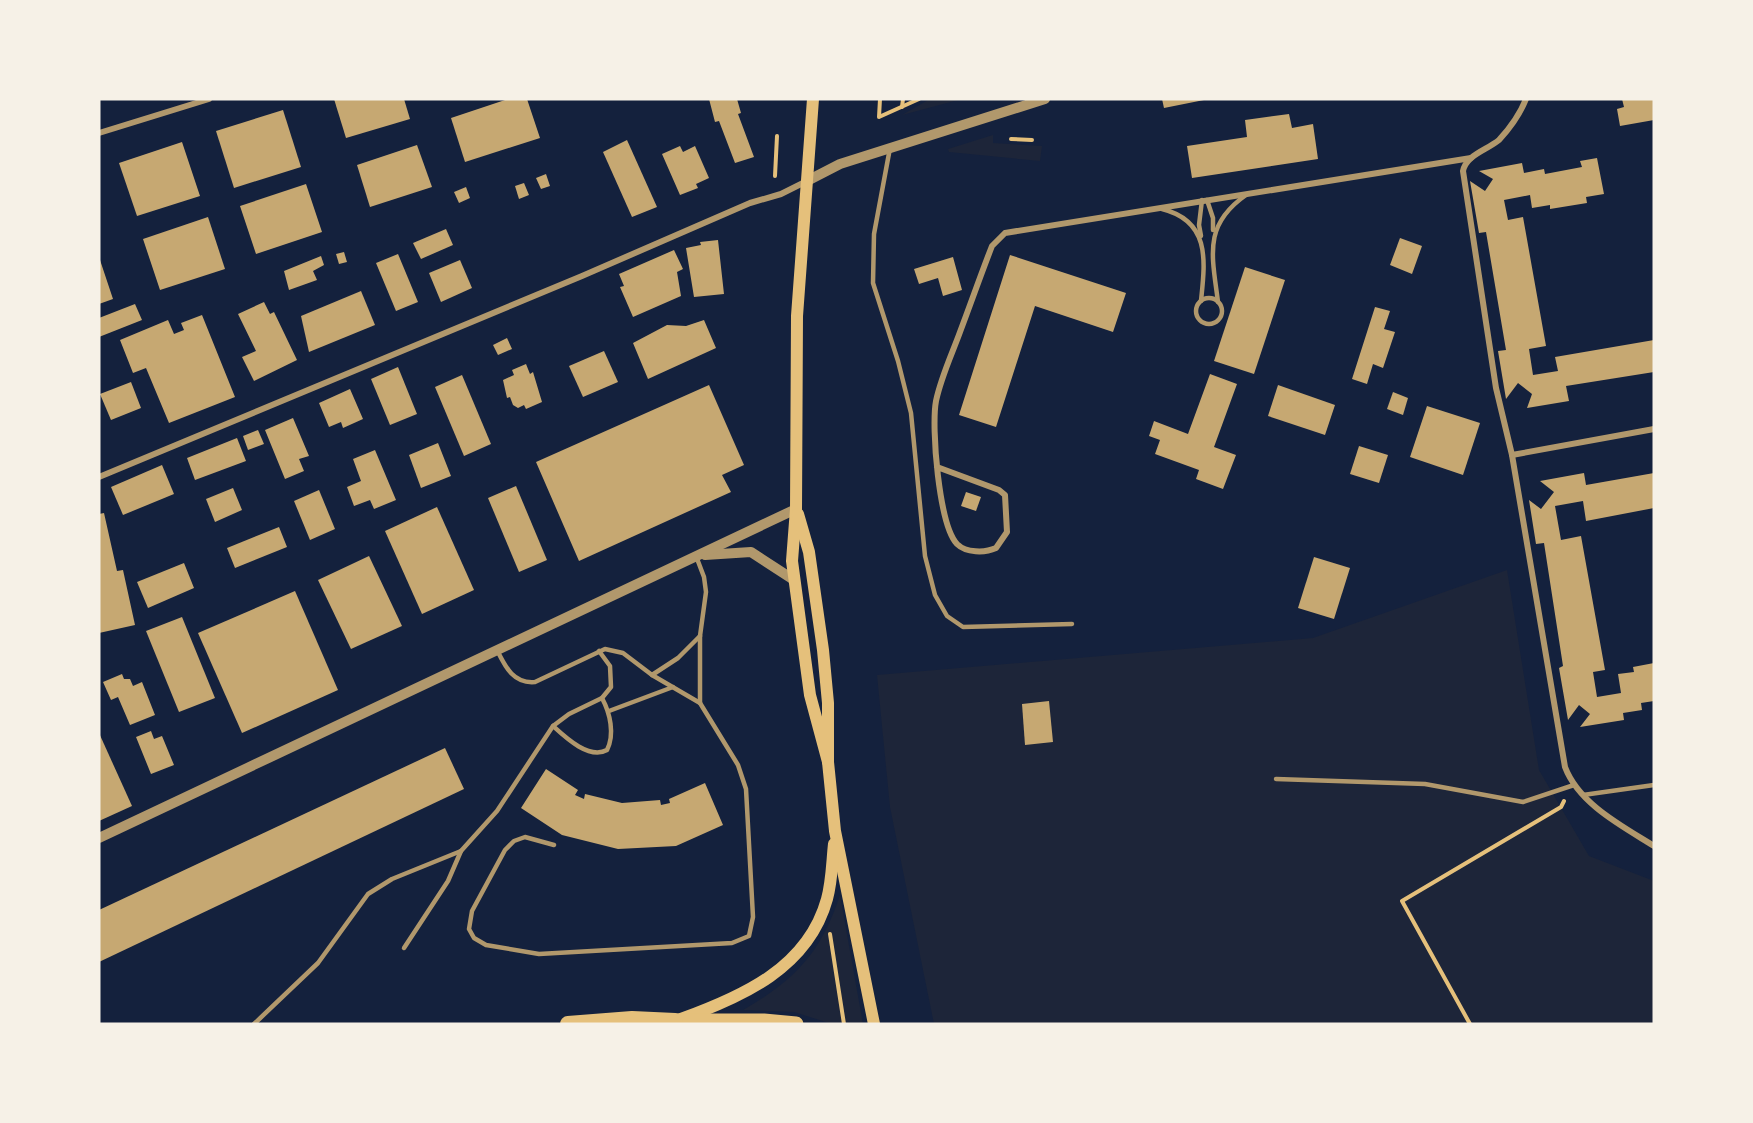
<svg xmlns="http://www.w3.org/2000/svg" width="1753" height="1123" viewBox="0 0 1753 1123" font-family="'Titillium Web',sans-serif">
<rect width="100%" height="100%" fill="#14213d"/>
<g fill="#1d2539">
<polygon points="930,99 962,99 902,115"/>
<polygon points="993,135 993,143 1042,146 1040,161 949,152 948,149"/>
<polygon points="1507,570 1539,770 1589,856 1654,881 1654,1024 934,1024 890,807 877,675 1313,638"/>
<path d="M840,895L863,1024H832L794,1012L743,1010C795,980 821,953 840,895Z"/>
</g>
<g fill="#c6a872">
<polygon points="334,99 404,99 410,119 346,138"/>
<polygon points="508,99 527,99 540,138 465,162 451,118"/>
<polygon points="709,99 737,99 741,113 738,114 754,157 735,163 719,121 715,122"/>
<polygon points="1162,99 1204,99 1204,100 1164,108"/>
<polygon points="1622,99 1654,99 1654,120 1620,126 1617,109 1624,107"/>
<polygon points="283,110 301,167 234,188 216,131"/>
<polygon points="1289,114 1292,128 1313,124 1318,159 1192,178 1187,146 1247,137 1245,120"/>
<polygon points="627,140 657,207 632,217 603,152"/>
<polygon points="182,142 200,196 137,216 119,163"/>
<polygon points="417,145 432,187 370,207 357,165"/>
<polygon points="680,146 683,152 695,146 709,178 696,184 698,188 680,195 662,154"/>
<polygon points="1597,158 1604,194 1586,197 1587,203 1550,209 1550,205 1532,208 1530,195 1504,200 1508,220 1523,217 1546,346 1529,349 1533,375 1558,371 1555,357 1654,340 1654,372 1566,386 1569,401 1527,408 1532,394 1518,383 1506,399 1498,351 1506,350 1486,232 1479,233 1470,181 1485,191 1493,179 1479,171 1522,163 1524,173 1544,169 1545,174 1582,167 1580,161"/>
<polygon points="546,174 550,186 541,189 536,178"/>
<polygon points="524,183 529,195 519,199 515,186"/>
<polygon points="306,184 322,232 256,254 240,206"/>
<polygon points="466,187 470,198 459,203 454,192"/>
<polygon points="208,217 225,269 160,290 143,239"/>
<polygon points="446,229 453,245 421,259 413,243"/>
<polygon points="1400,238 1422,246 1412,274 1390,265"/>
<polygon points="718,240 724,294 694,297 686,248 701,245 700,242"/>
<polygon points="674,250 683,269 677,272 681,296 633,317 620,287 624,286 619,274"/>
<polygon points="344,252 347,262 339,264 336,254"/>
<polygon points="398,254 418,302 396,311 376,263"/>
<polygon points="1010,255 1126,293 1113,332 1035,306 996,427 959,415"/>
<polygon points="321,256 324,265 313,271 317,280 289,290 284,271"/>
<polygon points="99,257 113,299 99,304"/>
<polygon points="953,257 962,290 943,296 938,278 919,284 914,269"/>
<polygon points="460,260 472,288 441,302 429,273"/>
<polygon points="1245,267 1285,280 1254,374 1214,361"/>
<polygon points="361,291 375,325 309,352 301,316"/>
<polygon points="264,302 270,314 274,312 297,360 254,381 242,357 256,351 238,314"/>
<polygon points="135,304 142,320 99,337 99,318"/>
<polygon points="1375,307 1390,311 1384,329 1395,332 1383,368 1373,364 1367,384 1352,379"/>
<polygon points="202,315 235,397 169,423 146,368 133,373 120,340 168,320 174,334 184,330 181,323"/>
<polygon points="704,320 716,348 648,379 633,343 667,325 686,326"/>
<polygon points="507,338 512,349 498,355 493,345"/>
<polygon points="604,351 618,382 583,397 569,366"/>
<polygon points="526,364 530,374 533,372 542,402 526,409 524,405 518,408 513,405 510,397 507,398 503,380 514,375 512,370"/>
<polygon points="398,367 417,414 390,425 371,379"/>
<polygon points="1210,374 1237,384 1214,447 1236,455 1223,489 1196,479 1199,470 1155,454 1160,440 1149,436 1154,421 1188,434"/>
<polygon points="462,375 491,444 464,456 435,387"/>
<polygon points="131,382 141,408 111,420 100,394"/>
<polygon points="709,385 744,465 722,475 731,492 579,561 536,462"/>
<polygon points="1278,385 1335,405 1325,435 1268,416"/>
<polygon points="350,389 363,419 343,428 341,422 329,427 319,403"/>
<polygon points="1393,392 1408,398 1403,415 1387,409"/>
<polygon points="1427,406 1480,423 1463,475 1410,457"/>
<polygon points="293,418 309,456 299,459 304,471 285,479 265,430"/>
<polygon points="258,430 264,444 248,450 243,436"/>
<polygon points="237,438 246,461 195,480 187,458"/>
<polygon points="438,443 451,476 421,488 409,455"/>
<polygon points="1359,446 1388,455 1379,483 1350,474"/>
<polygon points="375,450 396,500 374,509 370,500 354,506 347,487 361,481 353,459"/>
<polygon points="162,465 174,494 123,515 111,487"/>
<polygon points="1584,473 1586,485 1654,473 1654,508 1586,521 1583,501 1555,506 1561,540 1581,536 1605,670 1593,672 1597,697 1621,693 1618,674 1634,672 1633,667 1654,663 1654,701 1641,703 1642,710 1623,713 1624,720 1580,727 1590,714 1579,705 1568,720 1559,668 1563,666 1544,543 1536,544 1529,500 1541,509 1554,492 1540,481"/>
<polygon points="516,486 547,560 519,572 488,498"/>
<polygon points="233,488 242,510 215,522 206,499"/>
<polygon points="319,490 335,529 310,540 294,501"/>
<polygon points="966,492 981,497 976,511 961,506"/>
<polygon points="437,507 474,590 422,614 385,531"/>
<polygon points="104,513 117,571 123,570 135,625 99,633 99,514"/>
<polygon points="279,527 287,547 235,568 227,548"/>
<polygon points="369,556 402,626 351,649 318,580"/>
<polygon points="1314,557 1350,568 1334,619 1298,608"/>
<polygon points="184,563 194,588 148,608 137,582"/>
<polygon points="295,591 338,690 242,733 198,633"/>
<polygon points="182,617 215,698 179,712 146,631"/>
<polygon points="122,674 124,679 130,679 133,686 142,682 155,715 130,725 118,697 111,700 103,682"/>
<polygon points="1049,701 1053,742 1025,745 1022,704"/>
<polygon points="151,731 154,739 162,736 174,765 151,774 136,737"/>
<polygon points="99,733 132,806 99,821"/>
<polygon points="445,748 464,789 99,962 99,910"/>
<polygon points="546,769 578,790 575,795 584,799 585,794 622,803 660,800 661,805 670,803 669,799 705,783 723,825 676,846 618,849 562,835 521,808"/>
</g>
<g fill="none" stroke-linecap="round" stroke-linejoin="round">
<g stroke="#e5c07b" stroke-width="4">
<polyline points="880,99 879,117 919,99"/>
<polyline points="902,107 903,99"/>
<polyline points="1011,139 1032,140"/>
<polyline points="775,176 777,136"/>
<polyline points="830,934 844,1024"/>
<polyline points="1470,1024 1402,901 1561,807 1564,801"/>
</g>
<g stroke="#b1986c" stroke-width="4.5">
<polyline points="890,148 874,234 873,283 898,361 911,413 925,556 935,595 947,616 963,627 1072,624"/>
<polyline points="1207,200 1213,218 1213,230"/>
<path d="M1162,209C1211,221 1205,262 1201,301"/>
<polyline points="1201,236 1199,225 1202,200"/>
<circle cx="1209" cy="311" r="13"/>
<path d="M1218,302C1212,255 1203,225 1246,195"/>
<path d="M497,650C505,666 513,684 535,682L605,649L623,653L652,675L678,658L700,636"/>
<polyline points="652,675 700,703"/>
<polyline points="609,711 673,687"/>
<path d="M553,726C565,737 589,760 607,750C615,734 610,713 602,698"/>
<polyline points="1276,779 1425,784 1523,802 1574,785"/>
<polyline points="1583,795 1654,785"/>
<polyline points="554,845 525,837 514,841 505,850 472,911 469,929 474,938 486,945 539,954 732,943 749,936 753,917 746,789 738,765 700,703 700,636 706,592 704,577 696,556"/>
<polyline points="404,948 448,881 461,851"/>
<polyline points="254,1024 318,963 368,894 392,879 461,851 497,811 553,726 569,714 602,698 611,687 610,666 599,651"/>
</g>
<g stroke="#b1986c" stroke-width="6">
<path d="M1526,99C1520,114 1510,128 1499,140C1487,150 1466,155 1463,171L1496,388L1512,455L1565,767C1579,804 1622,826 1654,846"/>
<polyline points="99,133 209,99"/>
<polyline points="1512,455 1654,429"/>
<path d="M937,467L999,490L1005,495L1007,532L996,548C985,553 966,553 957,544C939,525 931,427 936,401C941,377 952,354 960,332C971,303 981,274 992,246L1005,233L1471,158"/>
<polyline points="99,477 582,276 750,203 781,194 807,181"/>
</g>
<g stroke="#b1986c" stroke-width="10">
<polyline points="807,181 840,164 1045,99"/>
<polyline points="705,555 751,552 794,580"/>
<polyline points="99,838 796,509"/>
</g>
<g stroke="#e5c07b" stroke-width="12">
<polyline points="813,99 797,316 796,509 792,561 810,695 828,762"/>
<polyline points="798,514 809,552 823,650 828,703 828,762 835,831 874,1024"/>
<path d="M681,1019C742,997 808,968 827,899C832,881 832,862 834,844"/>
</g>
<polyline stroke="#e5c07b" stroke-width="15" points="665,1024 675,1021 764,1021 796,1024"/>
<polyline stroke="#e5c07b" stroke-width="16" points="568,1024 632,1019 675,1021"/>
</g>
<rect width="1753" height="1123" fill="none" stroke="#f6f1e7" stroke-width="201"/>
</svg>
